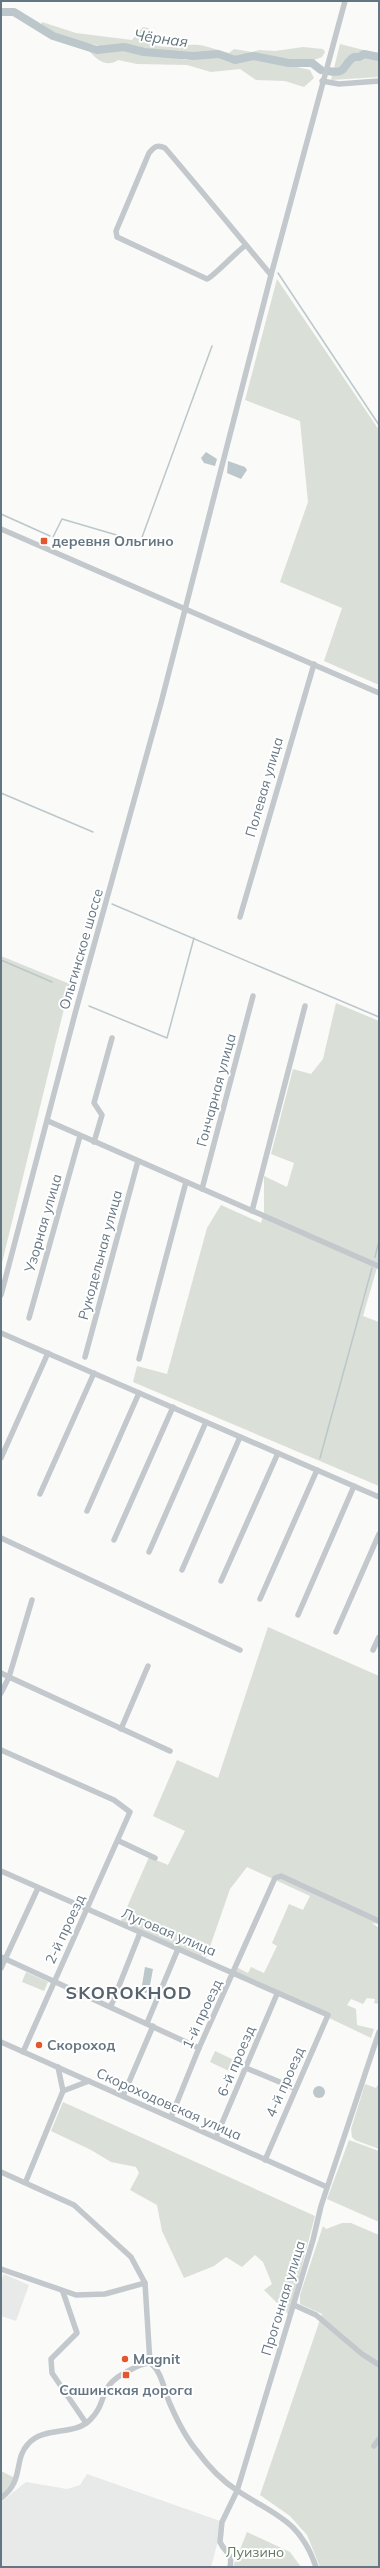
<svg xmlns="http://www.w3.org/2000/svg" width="380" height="2568" viewBox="0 0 380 2568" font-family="Mulish,sans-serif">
<rect width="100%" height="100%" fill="#fafaf8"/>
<g fill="#e8e9e9">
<polygon points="4,2274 29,2285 16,2321 1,2316 1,2280"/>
<polygon points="87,2474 223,2522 211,2567 1,2567 1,2502 26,2482 67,2489 80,2485"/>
</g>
<g fill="#dadfd7">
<path d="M42,22L76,33L132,40L143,27L148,28L153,33L151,39L152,44C169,51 182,43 199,45C208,46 220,51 229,53L234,49L252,52L259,50L275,51L303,47L323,49L325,52L322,57L314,60L289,61L249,54L236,59L217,52L193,55L172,51H150L123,45L99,48L97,45C74,41 61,38 41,25Z"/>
<polygon points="340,44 379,54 379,77 331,80"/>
<path d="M91,50L101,53L126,50L138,54L168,55L185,60L214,57L231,63H240L248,59L267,60L310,70L314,78L304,87L285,81L256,80L240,69L211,72L187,65L137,64L118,60C107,68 97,60 89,51Z"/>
<polygon points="277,279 379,430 379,685 324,661 342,608 280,582 308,502 300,421 245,400"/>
<polygon points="1,956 70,984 1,1267"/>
<polygon points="336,1003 379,1021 379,1261 363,1316 379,1322 379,1486 133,1382 137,1366 167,1374 207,1228 221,1205 261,1223 264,1212 264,1176 287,1187 294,1163 271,1154 293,1069 311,1074 323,1059"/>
<polygon points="268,1627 379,1676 379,1924 372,1923 379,1928 379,2004 374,2003 375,1999 367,1998 363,2004 351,1999 347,2005 356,2009 357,2025 374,2029 371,2038 235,1973 236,1967 248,1973 251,1967 264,1973 277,1946 272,1943 289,1904 303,1910 310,1896 247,1867 230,1889 205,1961 120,1923 149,1857 168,1865 185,1831 153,1816 177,1760 218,1778"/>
<polygon points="26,1972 48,1982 44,1991 22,1982"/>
<polygon points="215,2051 234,2060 229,2071 210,2062"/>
<polygon points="379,2083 379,2149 355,2140 352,2137 351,2129 365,2084 376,2088"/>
<polygon points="63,2102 315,2216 289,2315 264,2290 272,2284 263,2262 255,2255 242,2267 226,2257 214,2266 184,2278 162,2231 157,2205 130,2190 139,2173 136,2167 111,2162 91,2150 51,2131"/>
<polygon points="349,2140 379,2151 379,2222 327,2199"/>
<polygon points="342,2223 351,2223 379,2235 379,2567 320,2567 307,2535 290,2516 260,2495 322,2314 300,2304 300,2295 323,2226 326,2229"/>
<polygon points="1,2471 15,2478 1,2496"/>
<polygon points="247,2532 290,2552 301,2567 233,2567"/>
</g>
<g fill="#bbc7cb">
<polygon points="206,452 217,459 215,466 204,463 201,458"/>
<polygon points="228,461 245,467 247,470 241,479 227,473"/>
<polygon points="145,1967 153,1969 149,1991 146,1993 141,1991"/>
<circle cx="319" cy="2092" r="6"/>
</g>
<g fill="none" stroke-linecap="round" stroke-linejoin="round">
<g stroke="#bbc7cb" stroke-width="1.5">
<polyline points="278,273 379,425"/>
<polyline points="1,514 50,536"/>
<polyline points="53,537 62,519 137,541 141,540 212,346"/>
<polyline points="1,793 93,832"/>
<polyline points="112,904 379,1017"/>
<polyline points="1,960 52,982"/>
<polyline points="89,1006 167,1038 194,938"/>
<polyline points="375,1257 379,1241"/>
<polyline points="320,1458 372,1268"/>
</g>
<g stroke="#bbc7cb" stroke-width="8">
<polyline points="1,12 14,12 53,36 97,50 124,47 144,52 193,56 218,54 235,60 253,56 289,63 312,63 321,70"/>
<path d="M328,71C348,75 342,64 354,57H359L364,54L379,57"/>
</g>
<g stroke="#c3c8cc" stroke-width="5.5">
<polyline points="322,81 339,84 379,81"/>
<path d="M246,245C237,251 213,277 207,279L117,237L116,231L149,153C154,147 157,144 165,148C201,190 236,233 271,275"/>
<polyline points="1,529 379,693"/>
<polyline points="240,917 314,664"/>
<polyline points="48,1121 378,1266"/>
<polyline points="94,1142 102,1115 94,1103 112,1038"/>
<polyline points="202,1189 253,996"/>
<polyline points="252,1211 305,1006"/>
<polyline points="1,1295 76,1010 161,703 271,275 345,1"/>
<polyline points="29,1318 80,1136"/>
<polyline points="1,1333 379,1497"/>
<polyline points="85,1357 138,1161"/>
<polyline points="139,1359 186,1182"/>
<polyline points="1,1458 48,1353"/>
<polyline points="40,1494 94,1373"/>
<polyline points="87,1511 139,1393"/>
<polyline points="1,1538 240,1650"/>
<polyline points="114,1540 173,1407"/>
<polyline points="149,1552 206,1422"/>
<polyline points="182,1570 240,1437"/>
<polyline points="221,1581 278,1453"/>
<polyline points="260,1599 317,1470"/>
<polyline points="298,1615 354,1486"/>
<polyline points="336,1632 379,1534"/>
<polyline points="373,1650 379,1637"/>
<polyline points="1,1673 9,1677 32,1600"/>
<polyline points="1,1693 9,1677 170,1751"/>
<polyline points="121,1729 148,1666"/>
<polyline points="1,1750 114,1800 130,1812 23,2052"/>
<polyline points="119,1841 155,1858"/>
<polyline points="1,1871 328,2015 265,2160"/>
<polyline points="1,1957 199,2048"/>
<polyline points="1,1968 38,1888"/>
<polyline points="111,2006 140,1933"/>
<polyline points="147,2023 178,1949"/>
<polyline points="1,2042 327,2187"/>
<polyline points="246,2068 294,2088"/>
<polyline points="63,2091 89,2081"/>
<polyline points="123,2096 153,2026"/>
<polyline points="171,2117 199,2048 275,1878 281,1876 379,1921"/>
<polyline points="216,2137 277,1994"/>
<polyline points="1,2172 74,2205 131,2257 145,2283 150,2363"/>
<polyline points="26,2181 63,2091 58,2067"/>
<polyline points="1,2269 76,2295 105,2294 145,2283"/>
<polyline points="63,2292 77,2333 51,2359 52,2373 86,2423"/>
<polyline points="294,2305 316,2315 362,2354 379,2365"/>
<path d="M150,2363C162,2371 164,2391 170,2404C177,2420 185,2437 197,2451C208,2466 222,2481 238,2491C276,2516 300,2520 316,2567"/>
<polyline points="374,2446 379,2439"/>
<path d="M1,2498C25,2480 13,2460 28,2444C44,2426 74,2436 90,2420C110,2400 95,2387 130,2370C137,2366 143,2363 150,2363"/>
<path d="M230,2567C233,2553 225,2553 220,2542L222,2522L237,2491L313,2240L321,2206L379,2032"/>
</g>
</g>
<g fill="#e4572e" stroke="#fff" stroke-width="1.5">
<rect x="40" y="537" width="8" height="8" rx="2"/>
<circle cx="39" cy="2045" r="4"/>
<circle cx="125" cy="2359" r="4"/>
<rect x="122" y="2371" width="8" height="8" rx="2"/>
</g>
<g text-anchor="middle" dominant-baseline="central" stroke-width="4" stroke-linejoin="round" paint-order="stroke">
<g font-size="14" font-weight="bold" fill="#657683" stroke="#fff" text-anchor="start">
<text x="52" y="541">деревня Ольгино</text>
<text x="47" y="2045">Скороход</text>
<text x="133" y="2359">Magnit</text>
<text x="126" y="2390" text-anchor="middle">Сашинская дорога</text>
</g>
<g font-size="14" fill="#657683" stroke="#fff">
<text transform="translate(264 787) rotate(-74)">Полевая улица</text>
<text transform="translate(81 949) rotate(-74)">Ольгинское шоссе</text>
<text transform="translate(216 1090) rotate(-75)">Гончарная улица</text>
<text transform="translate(43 1223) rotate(-74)">Узорная улица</text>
<text transform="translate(100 1255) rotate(-75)">Рукодельная улица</text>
<text transform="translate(65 1929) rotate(-65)">2-й проезд</text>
<text transform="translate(169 1932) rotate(23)">Луговая улица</text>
<text transform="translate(202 2014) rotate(-65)">1-й проезд</text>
<text transform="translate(236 2061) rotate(-67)">6-й проезд</text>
<text transform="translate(285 2082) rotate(-66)">4-й проезд</text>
<text transform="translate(169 2104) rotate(24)">Скороходовская улица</text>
<text transform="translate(283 2298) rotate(-73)">Прогонная улица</text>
</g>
<g font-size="14" fill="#687a64" stroke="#fff">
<text x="255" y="2552">Луизино</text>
</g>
<g font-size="15" font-style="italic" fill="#60757c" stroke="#fff">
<text transform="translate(161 38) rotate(8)">Чёрная</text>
</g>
<g font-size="18" font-weight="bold" letter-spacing="1" fill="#57646e" stroke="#fff">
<text x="129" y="1992">SKOROKHOD</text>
</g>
</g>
<rect width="380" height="2568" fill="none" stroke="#657683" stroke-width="4"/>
</svg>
